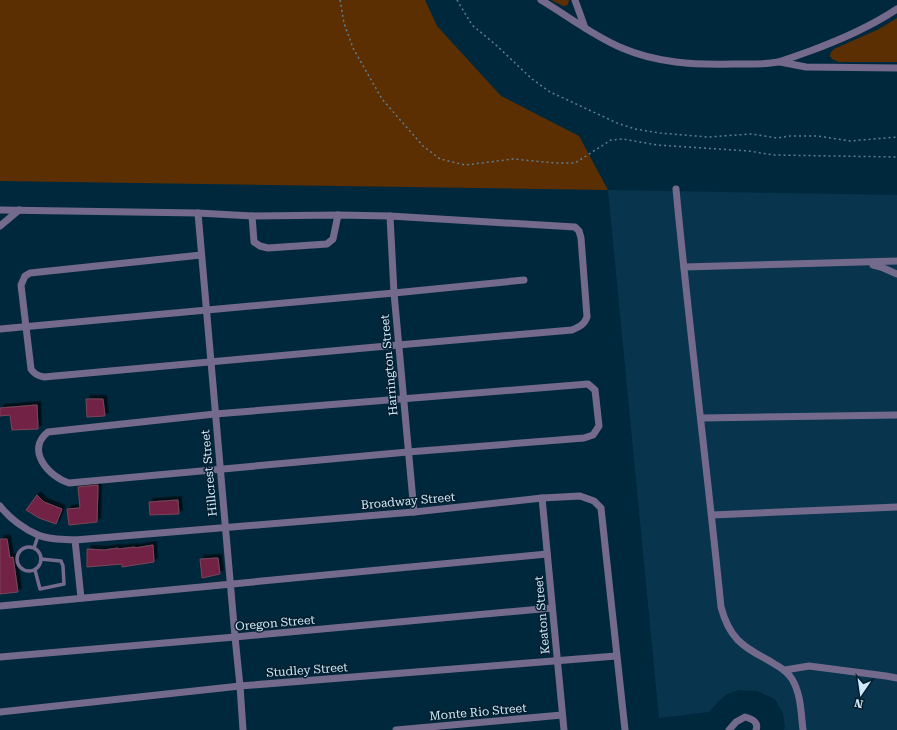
<svg xmlns="http://www.w3.org/2000/svg" width="897" height="730" viewBox="0 0 897 730" font-family="'Roboto Serif',serif">
<defs>
<filter id="shadow"><feDropShadow dx="3.5" dy="-3.5" stdDeviation="0" flood-color="#0009"/></filter>
</defs>
<rect width="100%" height="100%" fill="#00283d"/>
<polygon fill="#08354d" points="608,190 897,195 897,730 784,730 785,726 783,713 775,699 757,691 739,690 727,694 720,700 709,712 659,718"/>
<g fill="#5c2f02">
<polygon points="0,0 425,0 437,26 501,96 579,136 608,190 0,181"/>
<polygon points="551,0 569,0 568,4 566,6 563,6"/>
<polygon points="897,18 897,62 839,62 832,59 830,56 831,52 834,49 879,29"/>
</g>
<g fill="#722144" stroke="#794759" filter="url(#shadow)">
<polygon points="86,399 103,399 105,416 87,417"/>
<polygon points="37,405 38,429 12,430 10,415 0,416 0,408"/>
<polygon points="98,485 97,522 69,525 67,509 80,508 78,487"/>
<polygon points="37,495 44,502 62,509 56,524 39,518 26,510"/>
<polygon points="178,500 179,514 150,515 149,502"/>
<polygon points="0,539 7,539 10,558 13,557 18,592 0,594"/>
<polygon points="153,545 154,562 122,567 122,564 87,567 87,549 104,550 118,548 118,549 135,547 135,548"/>
<polygon points="218,558 220,574 202,578 200,559"/>
</g>
<g fill="none" stroke-linecap="round" stroke-linejoin="round">
<g stroke="#5d7e92" stroke-width="1.5" stroke-dasharray="2 3" stroke-linecap="butt">
<polyline points="340,0 344,23 353,48 382,99 423,146 440,159 465,165 513,159 555,163 575,163 611,140 623,139 657,145 749,151 773,155 897,157"/>
<polyline points="457,0 472,25 496,45 532,79 550,92 561,97 617,123 635,129 660,133 708,137 751,134 777,138 790,136 818,136 850,141 897,137"/>
</g>
<g stroke="#746a8c" stroke-width="3.5">
<circle cx="29" cy="559" r="12"/>
<polyline points="34,548 38,536"/>
<polyline points="35,570 40,589 64,584 63,566 61,561 41,559"/>
</g>
<g stroke="#746a8c" stroke-width="7">
<path d="M541,0C568,16 593,36 622,48C657,63 694,65 732,64C747,64 763,65 778,62C788,59 799,55 810,51C840,40 870,27 897,9"/>
<polyline points="575,0 585,28"/>
<polyline points="780,62 806,67 897,68"/>
<path d="M676,189C689,328 707,467 721,607C729,637 741,646 768,660C777,666 786,669 792,679C801,694 801,713 803,730"/>
<path d="M0,210L198,213L252,216L338,215L390,216L575,227L579,231L581,238L587,317C584,325 579,327 572,330L398,345L44,377C38,376 34,374 31,369L21,285L25,276L30,273L201,255"/>
<polyline points="198,213 235,637 240,686 243,730"/>
<polyline points="252,216 254,242 260,246 268,248 327,244 333,239 338,215"/>
<polyline points="390,216 394,293 414,512"/>
<polyline points="0,226 19,210"/>
<polyline points="873,265 881,267 897,274"/>
<polyline points="684,267 897,261"/>
<polyline points="0,329 394,293 524,280"/>
<path d="M588,384L595,390L599,426L593,435L584,438L408,452L69,483C49,477 25,450 48,432L215,414Z"/>
<polyline points="702,418 897,415"/>
<polyline points="542,498 564,730"/>
<path d="M0,506C9,518 24,529 38,535C49,540 63,539 75,540L414,512L542,498L580,496L594,501L601,508L625,730"/>
<polyline points="712,515 897,507"/>
<polyline points="75,540 81,598"/>
<polyline points="0,606 547,554"/>
<polyline points="0,657 235,637 552,608"/>
<polyline points="785,670 809,666 886,676 897,678"/>
<polyline points="0,712 240,686 616,656"/>
<polyline points="396,730 562,715"/>
<path d="M729,730L736,722L745,717C752,719 759,722 756,730"/>
</g>
</g>
<g text-anchor="middle" dominant-baseline="central" stroke-width="3" stroke-linejoin="round" paint-order="stroke">
<g font-size="12" fill="#cfe9fa" stroke="#041e2d">
<text transform="translate(389 365) rotate(-95)">Harrington Street</text>
<text transform="translate(209 473) rotate(-95)">Hillcrest Street</text>
<text transform="translate(408 501) rotate(-5)">Broadway Street</text>
<text transform="translate(542 615) rotate(-95)">Keaton Street</text>
<text transform="translate(275 623) rotate(-5)">Oregon Street</text>
<text transform="translate(307 670) rotate(-4)">Studley Street</text>
<text transform="translate(478 712) rotate(-5)">Monte Rio Street</text>
</g>
</g>
<g transform="translate(861 694) rotate(193)" stroke="#041e2d" stroke-width="3" paint-order="stroke">
<path d="M0-3L7 15L0 10L-7 15Z" fill="#cfe9fa"/>
<text y="-6" font-size="11" font-weight="bold" text-anchor="middle" fill="#cfe9fa">N</text>
</g>
</svg>
